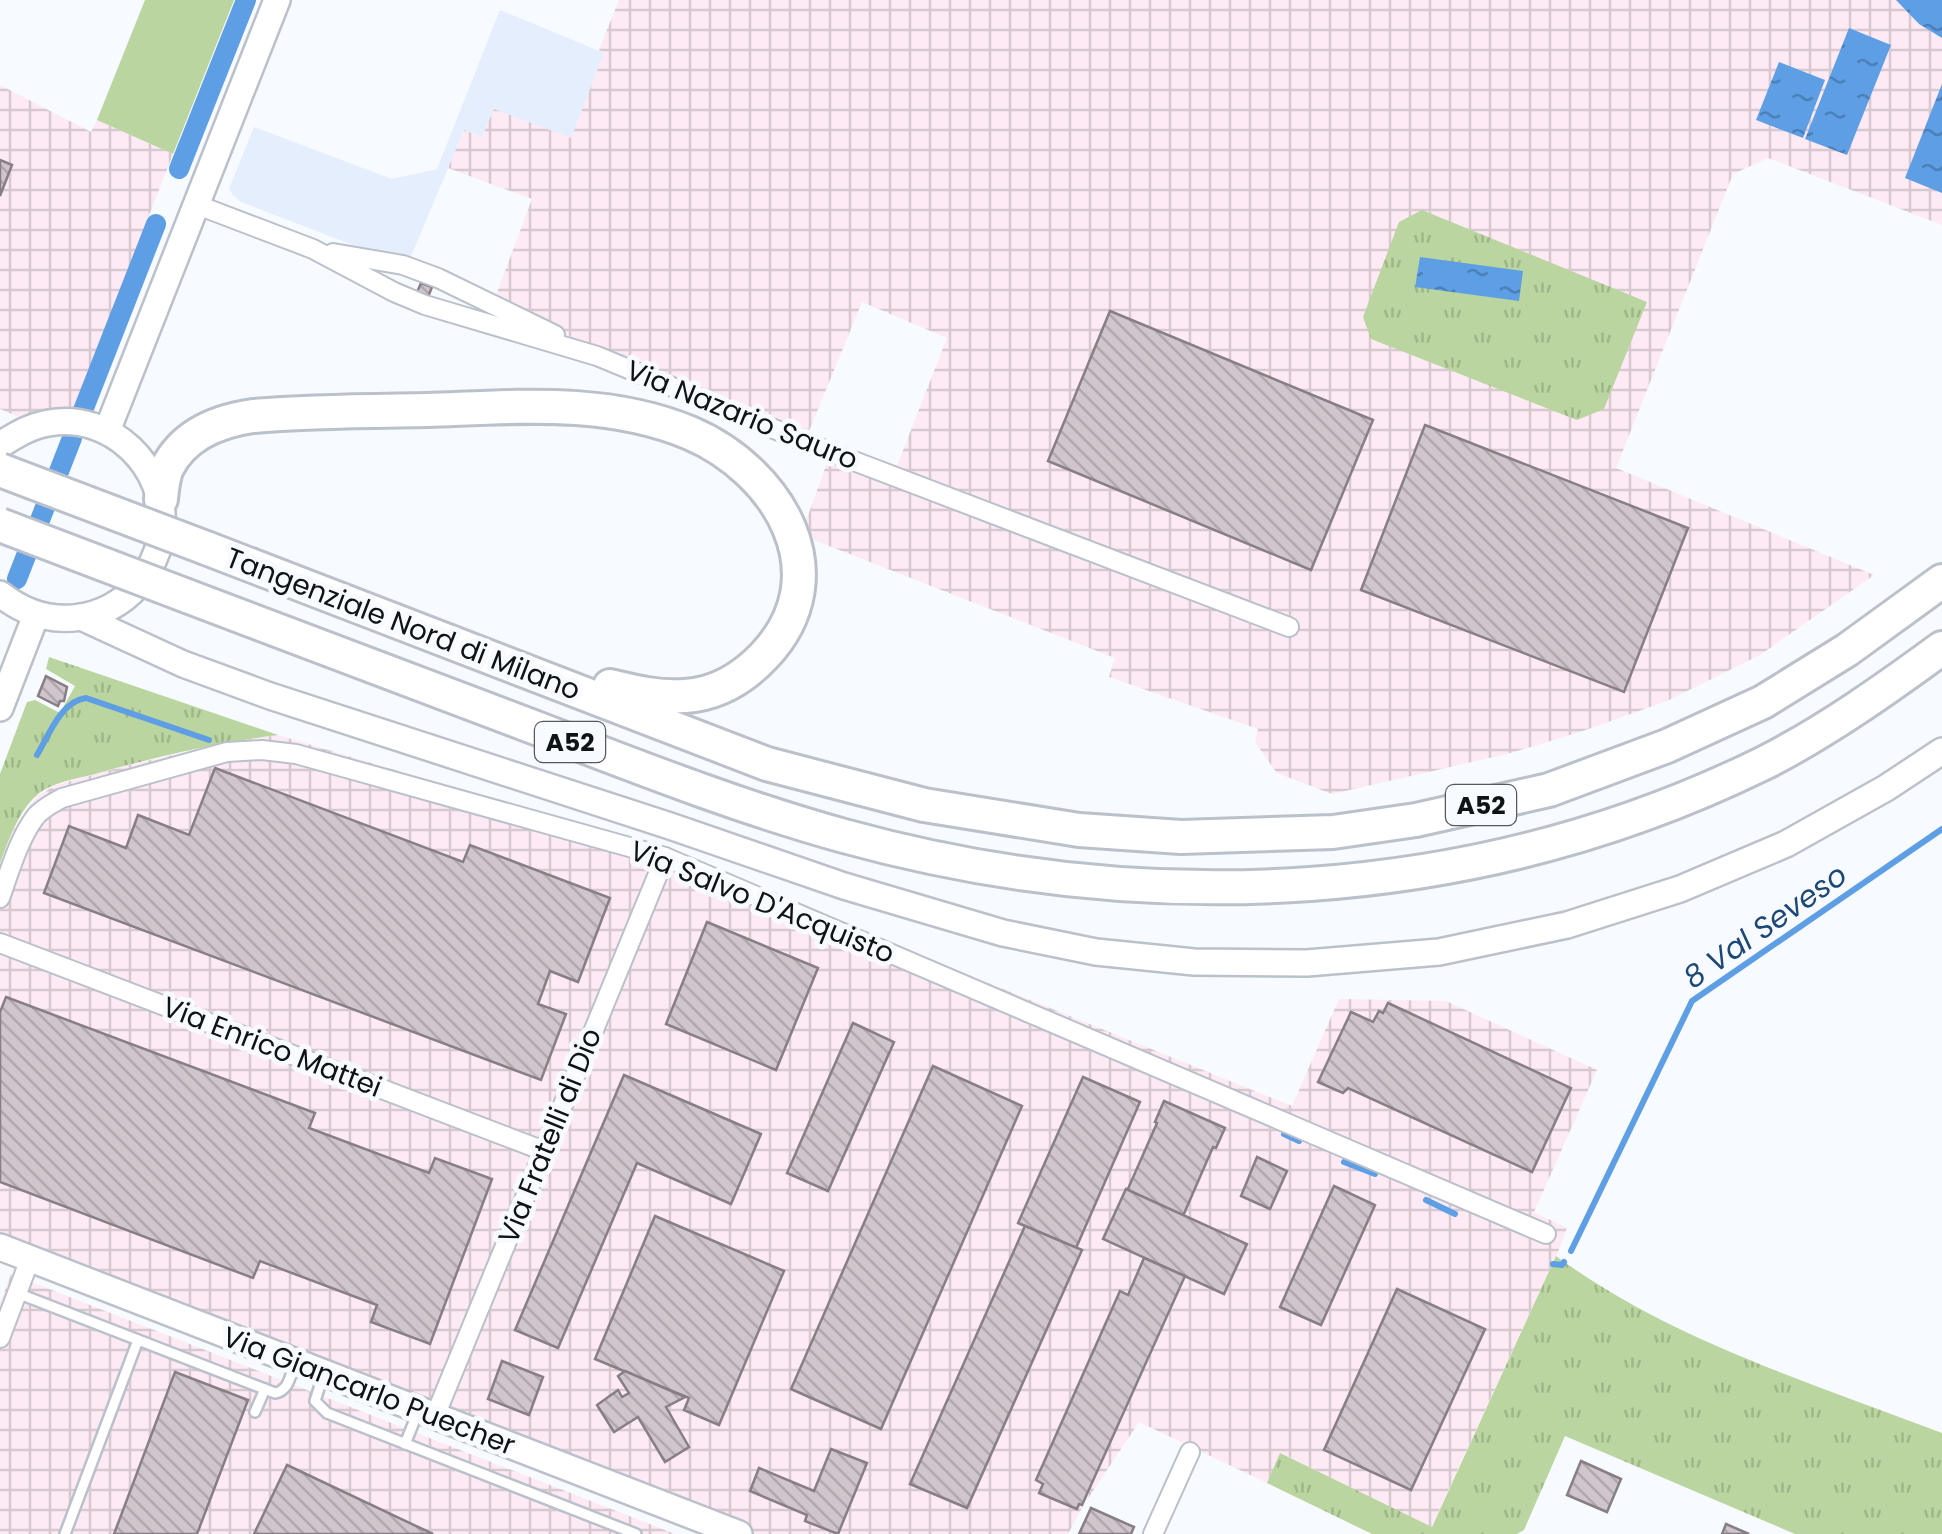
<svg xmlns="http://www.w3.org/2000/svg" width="1942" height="1534" viewBox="0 0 1942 1534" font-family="Poppins,sans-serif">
<defs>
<pattern id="industrial-grid" width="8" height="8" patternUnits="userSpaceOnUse" patternTransform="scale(2.5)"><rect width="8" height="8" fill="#fdeaf4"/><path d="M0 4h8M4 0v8" fill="none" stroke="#d8c8d0"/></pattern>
<pattern id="grass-tufts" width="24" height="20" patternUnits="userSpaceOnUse" patternTransform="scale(2.5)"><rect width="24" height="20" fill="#bad59f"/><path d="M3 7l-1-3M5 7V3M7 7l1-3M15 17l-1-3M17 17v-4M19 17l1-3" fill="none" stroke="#9fb688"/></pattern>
<pattern id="water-ripples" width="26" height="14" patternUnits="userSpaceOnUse" patternTransform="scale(2.5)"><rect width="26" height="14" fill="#5d9ee5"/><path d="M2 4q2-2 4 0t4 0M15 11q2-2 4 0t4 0" fill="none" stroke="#4b80b9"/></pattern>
<pattern id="building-back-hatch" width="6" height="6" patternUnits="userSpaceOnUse" patternTransform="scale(2.5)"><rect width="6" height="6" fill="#cfc5cc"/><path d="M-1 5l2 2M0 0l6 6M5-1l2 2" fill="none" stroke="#b1a8ae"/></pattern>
</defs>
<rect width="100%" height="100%" fill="#f7fafe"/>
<polygon fill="#e5eefc" points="500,10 604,53 571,139 495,110 482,137 464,130 409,261 353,245 241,202 233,195 229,189 254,127 392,179 437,169"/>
<g fill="url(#industrial-grid)">
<polygon points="619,0 1942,0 1942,225 1768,158 1733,174 1616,468 1874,575 1760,655 1667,701 1580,732 1507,754 1332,794 1277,773 1255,742 1258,729 1109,677 1115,658 801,535 829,457 891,481 947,338 862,302 807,436 600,352 495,298 532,199 448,168 464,130 482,137 494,109 571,138 604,53 599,50"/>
<polygon points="0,85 91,132 97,120 173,154 72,413 26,420 0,409"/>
<polygon points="278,735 653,847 1292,1106 1339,999 1446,1001 1597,1070 1534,1212 1567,1228 1560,1247 1431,1528 1281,1453 1267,1483 1139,1422 1083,1506 1068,1534 756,1534 436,1404 0,1239 0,863 15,827 37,796 56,785 125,766 232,741"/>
<polygon points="11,1274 675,1534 0,1534 0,1303"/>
</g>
<g fill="url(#grass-tufts)">
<polygon points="1422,210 1647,302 1604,409 1577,420 1371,339 1363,317 1399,222"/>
<path d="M49,657L278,735C216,743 155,757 95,774C76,779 52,782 37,795C18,812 9,840 0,863V774L27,702L35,700L60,713L75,686L46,669Z"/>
<path d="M1556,1256C1672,1341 1810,1382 1942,1433V1534H1795L1565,1436L1524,1530L1517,1534H1372L1267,1483L1280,1453L1432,1527Z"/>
</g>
<polygon fill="#bad59f" points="145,0 234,0 173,154 97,120"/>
<g fill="url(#water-ripples)">
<polygon points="1896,0 1942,0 1942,38 1919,24"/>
<polygon points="1849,28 1891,45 1847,155 1805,139"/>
<polygon points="1779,62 1825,80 1803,138 1756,120"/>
<polygon points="1942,84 1942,193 1905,178"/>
<polygon points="1420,257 1523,271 1519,301 1415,287"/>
</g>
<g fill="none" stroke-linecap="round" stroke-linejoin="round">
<g stroke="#5d9ee5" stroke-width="6">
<path d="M37,755C49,735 61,701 86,698L209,740"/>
<polyline points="1284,1134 1299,1141"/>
<polyline points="1344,1162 1375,1174"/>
<polyline points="1426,1200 1455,1214"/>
<polyline points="1571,1251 1692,1001 1942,829"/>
<polyline points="1553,1264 1562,1265 1564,1262"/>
</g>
<g stroke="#5d9ee5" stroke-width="20">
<polyline points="179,169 246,0"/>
<polyline points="82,413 156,224"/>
<polyline points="17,579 72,438"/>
</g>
</g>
<g fill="url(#building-back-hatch)" stroke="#887e85" stroke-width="2.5">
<polygon points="0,160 12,165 0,196"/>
<polygon points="421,283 432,287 428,297 417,292"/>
<polygon points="1110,311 1373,420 1311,570 1048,461"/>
<polygon points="1425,425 1688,528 1624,692 1361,590"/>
<polygon points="46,676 67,687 64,701 60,701 58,706 38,696"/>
<polygon points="215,768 463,862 470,845 610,898 578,982 550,971 538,1004 566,1014 541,1080 44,893 69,826 126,848 138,815 189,835"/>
<polygon points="707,922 818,968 776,1070 666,1024"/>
<polygon points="6,997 315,1113 309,1128 429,1173 435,1158 492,1179 430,1344 371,1322 377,1305 260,1261 253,1278 0,1182 0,1012"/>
<polygon points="1388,1003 1571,1088 1532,1172 1348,1088 1343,1093 1318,1082 1351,1012 1373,1022 1379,1011 1383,1013"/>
<polygon points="853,1023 894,1042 828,1191 787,1173"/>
<polygon points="933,1066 1022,1106 881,1429 791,1389"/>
<polygon points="624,1075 761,1134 731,1204 637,1163 558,1348 515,1330"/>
<polygon points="1083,1077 1140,1102 1076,1248 1018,1223"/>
<polygon points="1164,1101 1225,1128 1216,1148 1213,1147 1183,1216 1127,1191 1157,1123 1155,1122"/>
<polygon points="1257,1157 1287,1171 1270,1209 1241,1196"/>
<polygon points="1334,1186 1375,1205 1321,1325 1280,1307"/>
<polygon points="1126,1189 1247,1244 1224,1294 1103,1239"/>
<polygon points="655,1216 784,1271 719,1425 684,1410 689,1398 595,1359"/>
<polygon points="1025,1226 1082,1250 967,1508 910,1484"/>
<polygon points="1144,1258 1185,1276 1082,1505 1079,1504 1077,1509 1039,1493 1043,1484 1036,1480 1120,1291 1128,1295"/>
<polygon points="1397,1289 1485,1329 1411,1490 1324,1450"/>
<polygon points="502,1361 543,1377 529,1415 488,1399"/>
<polygon points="625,1371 685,1397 666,1407 689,1447 665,1462 638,1417 614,1432 597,1405 618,1390 622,1397 629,1393 618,1376"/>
<polygon points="175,1372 248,1400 197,1534 114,1534"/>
<polygon points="831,1449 867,1463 838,1534 805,1521 807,1515 750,1491 759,1468 814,1491"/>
<polygon points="1581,1461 1621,1479 1607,1512 1567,1495"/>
<polygon points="287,1465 433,1534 254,1534"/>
<polygon points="1091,1508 1134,1527 1131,1534 1079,1534"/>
<polygon points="1726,1524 1749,1534 1722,1534"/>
</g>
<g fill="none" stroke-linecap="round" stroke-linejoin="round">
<defs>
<g id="lane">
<path d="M17,1293L275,1393C288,1391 290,1377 294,1366"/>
<polyline points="323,1376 315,1401 327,1413 636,1534"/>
<polyline points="255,1412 265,1389"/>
<polyline points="405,1444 418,1412"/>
<polyline points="65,1534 138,1340"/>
</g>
<g id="street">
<polyline points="195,204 313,249 394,292 425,305 597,356 825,450 1289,627"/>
<polyline points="333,253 403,265 438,278 555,335"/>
<path d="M0,898C9,873 19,838 36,816C43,808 53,803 62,798L227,752L262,750L296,754L665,857L1546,1234"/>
<polyline points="0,943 544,1151"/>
<polyline points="0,1338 30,1259"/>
<polyline points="435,1416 665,857"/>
<polyline points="1153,1534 1190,1452"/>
</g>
<g id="secondary">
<polyline points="107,431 277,0"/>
<path d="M0,445C16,435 30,426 49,423C111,412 167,467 162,528C161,544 155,559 147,572C136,592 116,607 94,614C60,624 28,616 0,594"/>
<polyline points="81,617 183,664 270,696 670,826 844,886 1003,933 1096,952 1194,962 1307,963 1439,952 1567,925 1680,889 1786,844 1886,788 1942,751"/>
<polyline points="0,708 36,615"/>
<polyline points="0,1247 739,1534"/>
</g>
<g id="highway">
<path d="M161,499C162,489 163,477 167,468C184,434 218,421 253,416C311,411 370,411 428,410C516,407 606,398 690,433C779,471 841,575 764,656C743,678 716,694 685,696C659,698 635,692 610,686"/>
<polyline points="206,548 767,764 924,805 1079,830 1181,837 1333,832 1416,820 1549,790 1667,746 1763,702 1847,650 1942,581"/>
<path d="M187,596C303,640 419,684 536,728C638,767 739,807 844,836C1149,920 1476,904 1762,764C1824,733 1886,689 1942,648"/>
</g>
</defs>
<use href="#lane" stroke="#bac1ca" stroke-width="14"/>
<use href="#street" stroke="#bac1ca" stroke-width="22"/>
<use href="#secondary" stroke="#bac1ca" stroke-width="30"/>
<use href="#highway" stroke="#bac1ca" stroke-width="38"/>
<use href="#lane" stroke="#fff" stroke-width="9"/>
<use href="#street" stroke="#fff" stroke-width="18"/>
<use href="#secondary" stroke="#fff" stroke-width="25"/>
<use href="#highway" stroke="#fff" stroke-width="32"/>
<defs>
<g id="highway-bridge">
<polyline points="0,470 206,548"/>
<polyline points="0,525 187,596"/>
</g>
</defs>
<use href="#highway-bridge" stroke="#bac1ca" stroke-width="38" stroke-linecap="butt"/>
<use href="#highway-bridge" stroke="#fff" stroke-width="32"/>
</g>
<g text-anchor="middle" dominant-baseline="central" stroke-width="10" stroke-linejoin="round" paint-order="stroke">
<g fill="#f7fafe" stroke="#55585c" stroke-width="2.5">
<rect x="535" y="722" width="70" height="40" rx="8"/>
<rect x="1446" y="785" width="70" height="40" rx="8"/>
</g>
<g font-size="25" font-weight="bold" fill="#101316">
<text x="570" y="742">A52</text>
<text x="1481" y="805">A52</text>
</g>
<g font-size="28" fill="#101316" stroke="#f7fafe">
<text transform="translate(742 415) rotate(22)">Via Nazario Sauro</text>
<text transform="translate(403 624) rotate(21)">Tangenziale Nord di Milano</text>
<text transform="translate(762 902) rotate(22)">Via Salvo D'Acquisto</text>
<text transform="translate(272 1047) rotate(21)">Via Enrico Mattei</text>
<text transform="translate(550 1136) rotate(-68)">Via Fratelli di Dio</text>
<text transform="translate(369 1391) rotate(21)">Via Giancarlo Puecher</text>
</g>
<g font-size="30" font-style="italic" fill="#1c4877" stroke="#f7fafe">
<text transform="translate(1765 926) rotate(-35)">8 Val Seveso</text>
</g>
</g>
</svg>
